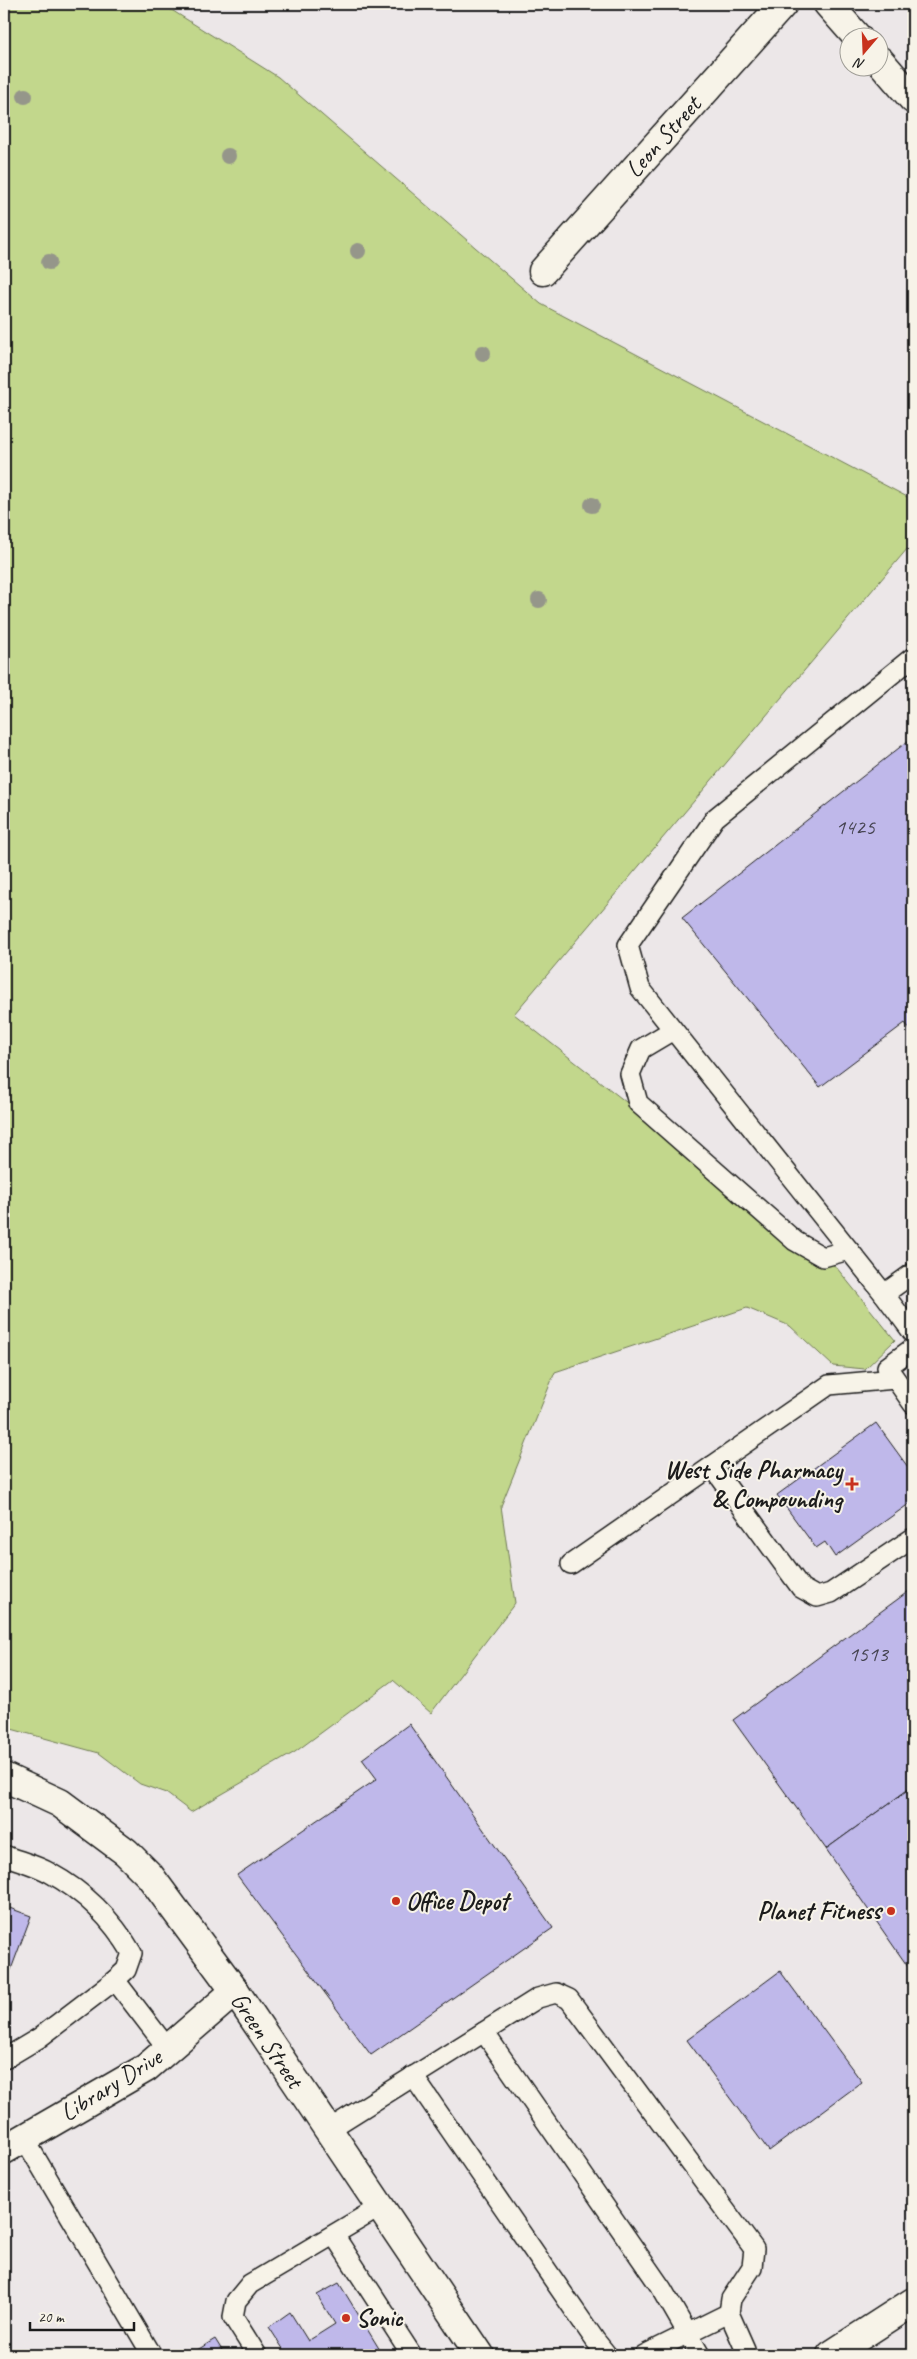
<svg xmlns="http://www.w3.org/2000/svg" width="917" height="2359" viewBox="0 0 917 2359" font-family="Caveat,sans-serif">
<rect width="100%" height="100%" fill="#ece7e8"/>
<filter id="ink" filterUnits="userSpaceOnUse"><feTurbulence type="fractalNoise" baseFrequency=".02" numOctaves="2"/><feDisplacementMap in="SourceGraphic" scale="10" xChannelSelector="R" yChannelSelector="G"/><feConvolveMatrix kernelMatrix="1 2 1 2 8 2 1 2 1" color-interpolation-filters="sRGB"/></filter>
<g filter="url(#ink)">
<polygon fill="#c2d78c" stroke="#6f7a54" points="4,4 162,4 278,77 541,304 913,500 913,542 514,1014 836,1267 895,1340 865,1369 833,1366 790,1326 747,1308 555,1372 501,1506 515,1603 431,1713 393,1680 295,1752 191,1812 166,1793 140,1784 99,1753 4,1727"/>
<g fill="#bfb8ea" stroke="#1c1c1c">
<polygon points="913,737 913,1033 905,1023 820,1087 682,918"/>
<polygon points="876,1423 913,1474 913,1501 835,1557 825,1542 816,1548 777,1495"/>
<polygon points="913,1588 913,1786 826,1849 733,1720"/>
<polygon points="409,1724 553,1928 371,2055 237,1875 377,1779 362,1759"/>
<polygon points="913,1786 913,1974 826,1849"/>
<polygon points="4,1906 31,1916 4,1988"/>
<polygon points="780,1971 862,2082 769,2151 687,2040"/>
<polygon points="339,2283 383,2355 287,2355 269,2327 290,2312 308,2341 335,2324 317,2295"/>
<polygon points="215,2339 225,2355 196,2355 194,2352"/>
</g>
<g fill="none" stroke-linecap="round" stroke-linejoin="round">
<defs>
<g id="lane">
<polyline points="913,657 715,818 628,945 640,988 884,1294 913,1273"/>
<polyline points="673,1030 641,1049 630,1074 638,1103 795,1241 823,1257 849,1250"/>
<polyline points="884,1294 913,1333"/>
<polyline points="913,1348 887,1367 913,1404"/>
<polyline points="712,1466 801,1588 817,1597 831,1593 913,1538"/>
<polyline points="571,1564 829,1385 895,1379"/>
<path d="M4,1855C19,1861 36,1865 50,1873C85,1892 112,1919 132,1953L126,1970L115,1980L39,2038L4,2059"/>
<polyline points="115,1980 168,2049"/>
<polyline points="484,2032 662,2289 700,2355"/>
<polyline points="413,2076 595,2340 607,2355"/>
<polyline points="328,2130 538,1998 556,1993 569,1999 754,2249 752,2267 731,2299 729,2313 745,2349 746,2355"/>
<polyline points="24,2138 152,2355"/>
<polyline points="334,2235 412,2355"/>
<polyline points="257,2355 233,2317 236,2301 250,2284 380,2207"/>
<polyline points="644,2355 729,2313"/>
</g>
<g id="street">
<polyline points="828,4 858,38"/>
<polyline points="880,61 913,99"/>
<polyline points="543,271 783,4"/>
<polyline points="4,1777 60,1803 126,1852 150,1876 235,1991 480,2355"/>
<polyline points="4,2150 146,2068 235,1991"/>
</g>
<polyline id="primary" points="831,2355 913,2302"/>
</defs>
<use href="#lane" stroke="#1c1c1c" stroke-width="22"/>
<use href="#street" stroke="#1c1c1c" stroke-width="31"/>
<use href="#primary" stroke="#1c1c1c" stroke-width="31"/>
<use href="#lane" stroke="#f7f3e8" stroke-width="19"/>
<use href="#street" stroke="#f7f3e8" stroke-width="28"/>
<use href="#primary" stroke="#f7f3e8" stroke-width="28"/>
</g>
<g fill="#95968a">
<circle cx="25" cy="96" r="8"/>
<circle cx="228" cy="156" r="8"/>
<circle cx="358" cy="251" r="8"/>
<circle cx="49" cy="262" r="8"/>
<circle cx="483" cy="353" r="8"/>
<circle cx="592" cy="505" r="8"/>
<circle cx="539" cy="600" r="8"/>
</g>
</g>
<g fill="#c8321e" stroke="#f7f3e8" stroke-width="2">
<path d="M849.5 1476.5h5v5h5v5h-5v5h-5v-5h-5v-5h5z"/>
<circle cx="396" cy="1901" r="5"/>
<circle cx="891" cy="1911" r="5"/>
<circle cx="346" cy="2318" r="5"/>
</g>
<g text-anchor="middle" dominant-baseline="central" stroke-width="4" stroke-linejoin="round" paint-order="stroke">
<g font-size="22" fill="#454350">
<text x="855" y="827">1425</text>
<text x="868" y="1654">1513</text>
</g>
<g font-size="25" fill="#1c1c1c" stroke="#f7f3e8">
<text transform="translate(663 137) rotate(-48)">Leon Street</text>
<text transform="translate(267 2040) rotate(56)">Green Street</text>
<text transform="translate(111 2085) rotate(-32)">Library Drive</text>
</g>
<g font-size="25" font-weight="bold" fill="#1c1c1c" stroke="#f7f3e8" text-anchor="end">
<text x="842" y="1470">West Side Pharmacy<tspan x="842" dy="29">&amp; Compounding</tspan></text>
<text x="406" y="1901" text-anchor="start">Office Depot</text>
<text x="881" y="1911">Planet Fitness</text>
<text x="356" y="2318" text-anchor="start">Sonic</text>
</g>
</g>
<rect width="917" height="2359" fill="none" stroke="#f7f3e8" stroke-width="20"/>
<rect x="10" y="10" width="897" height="2339" fill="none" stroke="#1c1c1c" stroke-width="2" filter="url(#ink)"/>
<g transform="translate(864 52) rotate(199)"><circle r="24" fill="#f7f3e8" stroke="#9f9d96"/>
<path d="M0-4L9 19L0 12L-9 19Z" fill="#c8321e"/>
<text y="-8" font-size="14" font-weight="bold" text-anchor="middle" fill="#1c1c1c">N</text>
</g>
<path d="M30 2322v8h104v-8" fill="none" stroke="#1c1c1c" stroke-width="2.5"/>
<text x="38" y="2322" font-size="15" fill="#1c1c1c" stroke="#f7f3e8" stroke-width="4" paint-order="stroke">20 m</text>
</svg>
